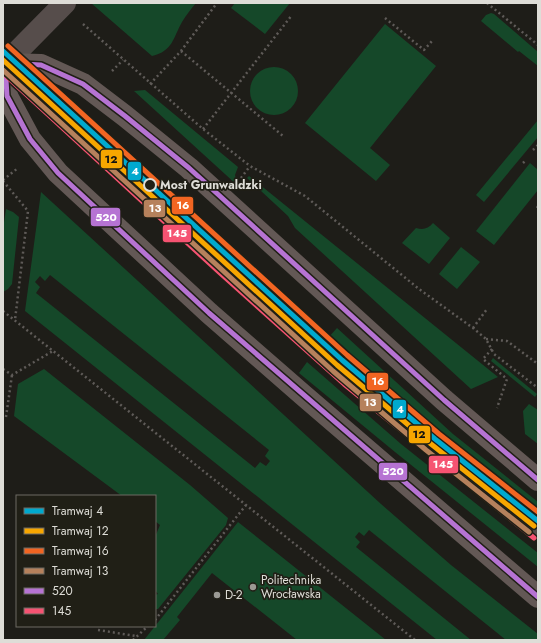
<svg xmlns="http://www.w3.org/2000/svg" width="541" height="643" viewBox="0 0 541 643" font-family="Jost,sans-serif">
<rect width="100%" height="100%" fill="#1e1d18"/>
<g fill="#154829" fill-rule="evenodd">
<path d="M91,3H196C191,9 186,15 182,22C173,38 173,51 152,56Z"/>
<polygon points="235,3 290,3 265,34 231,8"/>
<polygon points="491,13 494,14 538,52 538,66 519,51 518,52 481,21 486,15"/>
<polygon points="385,24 436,66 370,148 390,165 376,181 305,123"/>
<circle cx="274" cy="91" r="24"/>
<polygon points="145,90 238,167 235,175 237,185 134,91"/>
<polygon points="538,120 538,137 484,202 476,195"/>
<polygon points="530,163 538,170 538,190 494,245 476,231"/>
<polygon points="249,176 498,377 471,389 295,228 288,216 247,178"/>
<path d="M41,192L381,504L451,565L538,634V640H506L369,530L364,536L359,532L355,537L360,542L356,547L471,640H437L25,311ZM50,275L269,450L265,456L270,461L266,466L260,462L255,468L36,293L40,287L35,282L40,276L45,281Z"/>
<polygon points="6,209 13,212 19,217 12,284 8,289 3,292 3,229"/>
<path d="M433,223L450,238L429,264L402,243L416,228C423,230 428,229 433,223Z"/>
<polygon points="461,247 480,262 457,289 439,274"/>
<polygon points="337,328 453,434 538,502 538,512 423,420 327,339"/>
<polygon points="493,358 537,394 535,397 491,361"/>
<polygon points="307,362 401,444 538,553 538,567 395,452 299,373"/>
<polygon points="44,369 190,485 228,518 226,525 158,609 155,609 155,595 158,594 155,590 155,537 160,525 155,521 155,496 122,496 14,416 18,384"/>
<polygon points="529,404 538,410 538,444 525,434 523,411"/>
<polygon points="238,522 386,640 297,640 212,573 177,617 180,620 163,640 144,640"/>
</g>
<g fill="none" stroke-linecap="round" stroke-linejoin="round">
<g stroke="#5f5b58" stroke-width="2.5" stroke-dasharray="2 3" stroke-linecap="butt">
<polyline points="487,3 538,45"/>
<polyline points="385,18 424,50 432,41"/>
<polyline points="83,24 203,129 250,166 305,196 419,289 473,328 486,339 494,354 538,388"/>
<polyline points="181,51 283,136"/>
<polyline points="112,71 123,60"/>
<polyline points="150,84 181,51 217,3"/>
<polyline points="203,129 292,15"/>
<polyline points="533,150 538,145"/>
<polyline points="523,163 526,160"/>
<polyline points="241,178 250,166"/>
<polyline points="3,180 18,168"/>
<polyline points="3,181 28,211 15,320"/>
<polyline points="537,208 538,206"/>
<polyline points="3,311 415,640"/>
<polyline points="473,328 487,309"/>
<polyline points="486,339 507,341 538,364"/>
<polyline points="492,349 483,359 507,379 497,408"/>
<polyline points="3,369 12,375 53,351"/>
<polyline points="6,417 12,375"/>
<polyline points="155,620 246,505"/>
<polyline points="98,630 136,636"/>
<polyline points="133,640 148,626"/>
</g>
<polyline stroke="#564d4b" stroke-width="12" points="6,65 225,268 349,379 538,533"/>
<polyline stroke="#564d4b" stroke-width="22" points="3,66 65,3"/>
<g stroke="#635855" stroke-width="22">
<polyline points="3,63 5,64 41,65 83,84 125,116 189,168 444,400 538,480"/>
<polyline points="5,64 7,96 30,139 58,173 209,313 303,395 538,597"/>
</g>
<defs>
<g id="bus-1">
<polyline points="3,63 5,64 7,96 30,139 58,173 209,313 538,597"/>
<polyline points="3,63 41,65 83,84 125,116 189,168 444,400 538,480"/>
</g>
<polyline id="bus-2" points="3,73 220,273 344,384 534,538"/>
</defs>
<use href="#bus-1" stroke="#201f16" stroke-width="8"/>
<use href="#bus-2" stroke="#201f16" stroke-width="8"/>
<use href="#bus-1" stroke="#b673d3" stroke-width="5"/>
<use href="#bus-2" stroke="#f65372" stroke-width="5"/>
<defs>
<polyline id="tram-1" points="3,51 342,360 435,439 538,521"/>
<polyline id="tram-2" points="3,60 337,365 431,444 534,526"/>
<polyline id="tram-3" points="8,46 347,355 439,434 538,512"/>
<polyline id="tram-4" points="3,70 333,371 426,450 529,532"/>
</defs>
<use href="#tram-1" stroke="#201f16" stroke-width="8"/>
<use href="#tram-2" stroke="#201f16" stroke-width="8"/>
<use href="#tram-3" stroke="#201f16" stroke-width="8"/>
<use href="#tram-4" stroke="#201f16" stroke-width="8"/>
<use href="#tram-1" stroke="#00a9ce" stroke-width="5"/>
<use href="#tram-2" stroke="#f7a600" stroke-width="5"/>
<use href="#tram-3" stroke="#f26522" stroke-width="5"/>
<use href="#tram-4" stroke="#b6815c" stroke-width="5"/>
</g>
<circle fill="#201f16" stroke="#deddd7" stroke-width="2" cx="150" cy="185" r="6"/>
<g fill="#9b9a94" stroke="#201f16" stroke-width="1.5">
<circle cx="253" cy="587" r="4"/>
<circle cx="217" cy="595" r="4"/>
</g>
<g text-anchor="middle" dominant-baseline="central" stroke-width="3.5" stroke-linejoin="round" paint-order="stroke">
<g font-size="12" font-weight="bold" fill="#deddd7" stroke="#201f16" text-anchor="start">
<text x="160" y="185">Most Grunwaldzki</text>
</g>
<g font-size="12" fill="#deddd7" stroke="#201f16" text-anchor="start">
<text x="261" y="580">Politechnika<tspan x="261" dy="14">Wrocławska</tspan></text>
<text x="225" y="595">D-2</text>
</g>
</g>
<g stroke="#201f16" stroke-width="1.5">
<rect x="100" y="149" width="23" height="20" rx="4" fill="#f7a600"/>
<rect x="127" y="161" width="15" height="20" rx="4" fill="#00a9ce"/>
<rect x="171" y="196" width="23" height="19" rx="4" fill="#f26522"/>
<rect x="143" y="199" width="23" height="19" rx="4" fill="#b6815c"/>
<rect x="90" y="207" width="31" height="20" rx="4" fill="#b673d3"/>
<rect x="162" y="224" width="30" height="19" rx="4" fill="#f65372"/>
<rect x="366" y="372" width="23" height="19" rx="4" fill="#f26522"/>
<rect x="359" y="393" width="23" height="19" rx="4" fill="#b6815c"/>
<rect x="392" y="399" width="15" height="20" rx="4" fill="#00a9ce"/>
<rect x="408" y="425" width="23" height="19" rx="4" fill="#f7a600"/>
<rect x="428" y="455" width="31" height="19" rx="4" fill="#f65372"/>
<rect x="378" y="462" width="30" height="19" rx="4" fill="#b673d3"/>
</g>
<g font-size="11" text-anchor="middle" font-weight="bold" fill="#fff">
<text x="135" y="175">4</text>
<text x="183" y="209">16</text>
<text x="155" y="212">13</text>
<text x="106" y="221">520</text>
<text x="177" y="237">145</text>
<text x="378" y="385">16</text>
<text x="370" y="406">13</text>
<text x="400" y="413">4</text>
<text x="443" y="468">145</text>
<text x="393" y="475">520</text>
</g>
<g font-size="11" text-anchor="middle" font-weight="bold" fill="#111">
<text x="111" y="163">12</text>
<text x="419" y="438">12</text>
</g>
<rect width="541" height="643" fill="none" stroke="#deddd7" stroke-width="8"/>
<rect x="16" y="495" width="140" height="132" fill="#201f16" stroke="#6c6b63"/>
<rect x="24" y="508" width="20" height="6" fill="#00a9ce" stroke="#6c6b63"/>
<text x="52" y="515" font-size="12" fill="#deddd7">Tramwaj 4</text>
<rect x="24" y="528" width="20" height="6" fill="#f7a600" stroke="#6c6b63"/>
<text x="52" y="535" font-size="12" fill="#deddd7">Tramwaj 12</text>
<rect x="24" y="548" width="20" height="6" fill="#f26522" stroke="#6c6b63"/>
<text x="52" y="555" font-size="12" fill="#deddd7">Tramwaj 16</text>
<rect x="24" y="568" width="20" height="6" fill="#b6815c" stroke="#6c6b63"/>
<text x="52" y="575" font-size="12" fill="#deddd7">Tramwaj 13</text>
<rect x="24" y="588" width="20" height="6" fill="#b673d3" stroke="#6c6b63"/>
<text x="52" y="595" font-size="12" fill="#deddd7">520</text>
<rect x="24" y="608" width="20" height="6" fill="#f65372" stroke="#6c6b63"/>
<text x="52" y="615" font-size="12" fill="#deddd7">145</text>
</svg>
